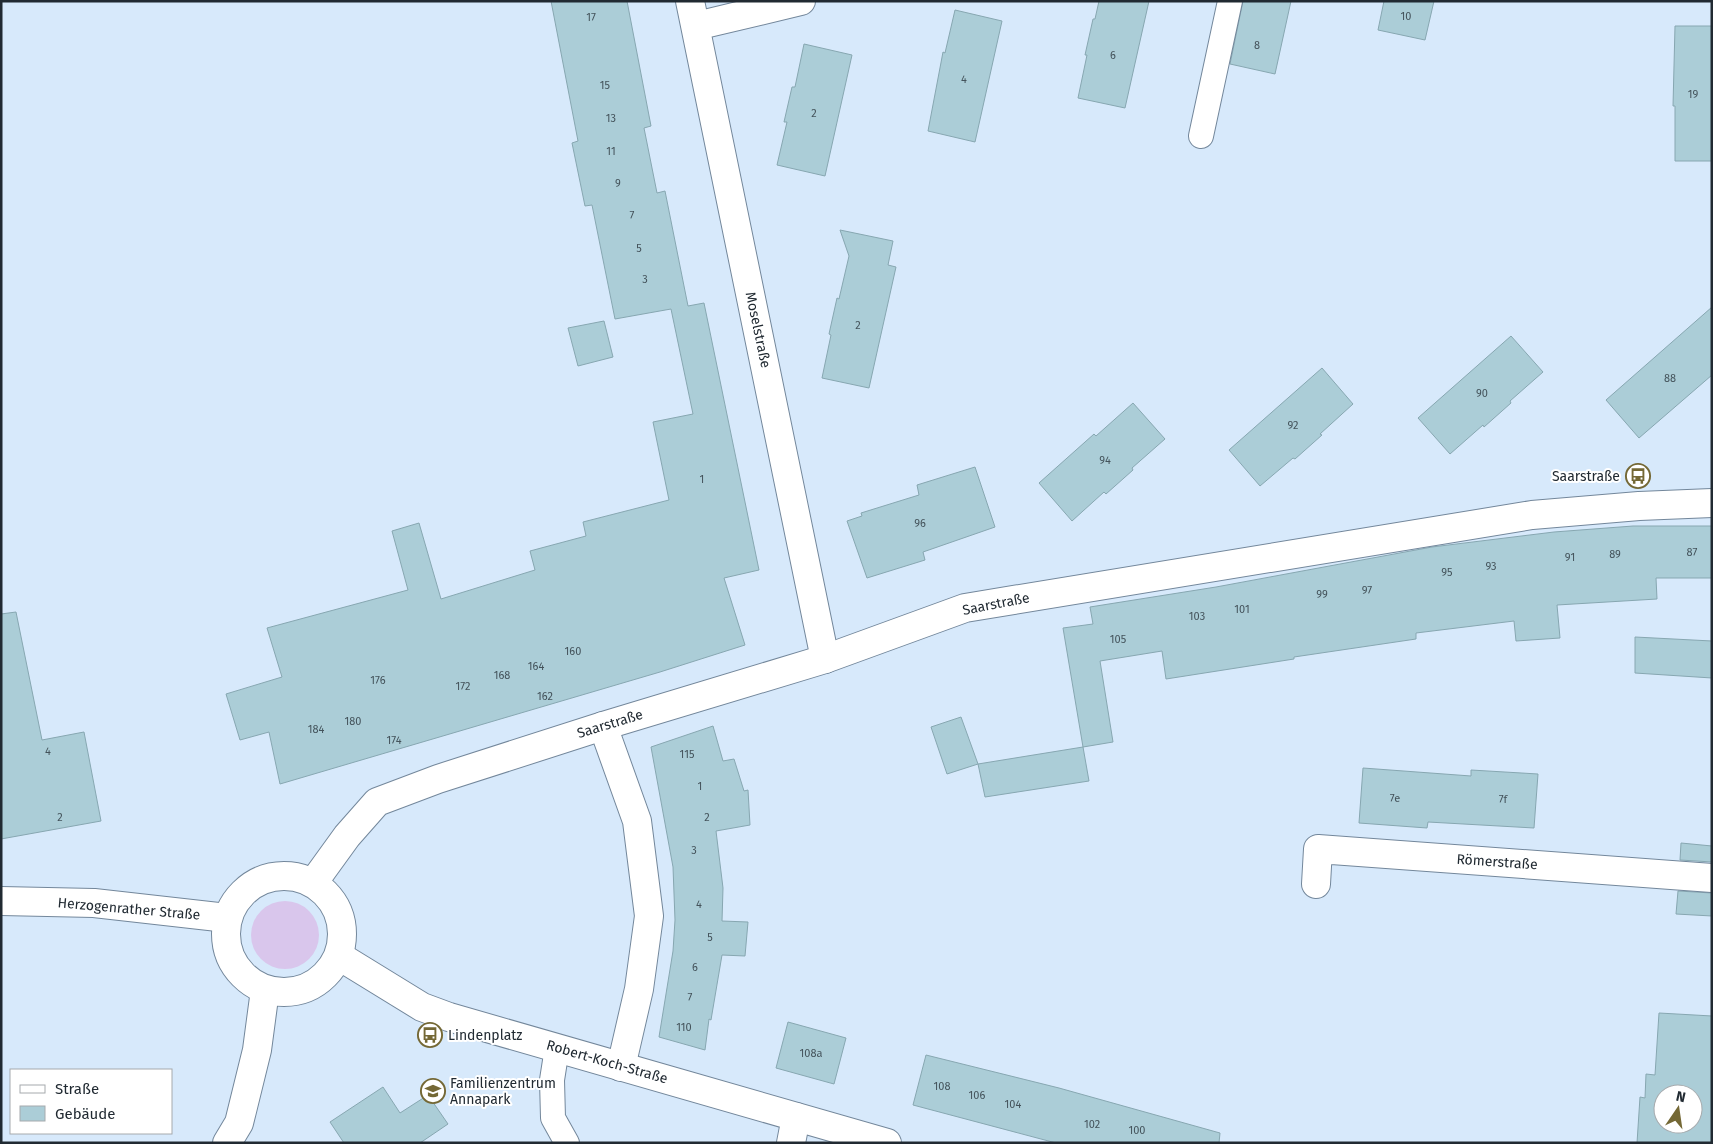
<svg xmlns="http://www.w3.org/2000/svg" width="1713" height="1144" viewBox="0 0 1713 1144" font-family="'Fira Sans',sans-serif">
<rect width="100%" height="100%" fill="#d7e9fb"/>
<circle fill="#d9c6ec" cx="285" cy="935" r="34"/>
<g fill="#abcdd7" stroke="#87a7b1" fill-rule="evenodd">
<polygon points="551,1 627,1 651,126 644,128 657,193 665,191 688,306 704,303 759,570 724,578 745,645 660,672 280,784 269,732 240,740 226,694 282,677 267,628 408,590 392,531 419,523 441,599 535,570 530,551 586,536 583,522 669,500 653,422 693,414 671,309 615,319 592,205 585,206 572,143 578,141"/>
<polygon points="1099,1 1149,1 1125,108 1078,98 1087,55 1085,55 1093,19 1095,19"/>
<polygon points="1243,1 1291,1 1275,74 1230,64"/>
<polygon points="1384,1 1434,1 1425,40 1378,30"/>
<polygon points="955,10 1002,21 975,142 928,131 943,52 945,53"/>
<polygon points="1675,26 1712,26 1712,161 1675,161 1675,106 1673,106"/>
<polygon points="804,44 852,55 825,176 777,165 787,122 784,122 792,87 795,87"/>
<polygon points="840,230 893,241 888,265 896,267 869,388 822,378 831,335 829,334 837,298 839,299 849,256"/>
<polygon points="1712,307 1712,375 1639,438 1606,400"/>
<polygon points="604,321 613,357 578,366 568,328"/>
<polygon points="1511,336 1543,372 1510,401 1511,403 1484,427 1483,425 1450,454 1418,418"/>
<polygon points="1322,368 1353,404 1320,434 1322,435 1295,459 1293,458 1260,486 1229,450"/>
<polygon points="1133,403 1165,439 1132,468 1133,470 1106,494 1104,492 1072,521 1039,483 1094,434 1096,436"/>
<polygon points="975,467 995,527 923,552 925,560 867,578 847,521 862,516 861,513 919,495 917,485"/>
<polygon points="1633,526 1712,526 1712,578 1656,578 1657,599 1557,605 1560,638 1516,641 1514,621 1416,633 1416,639 1294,657 1294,659 1166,679 1162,651 1100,661 1113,742 1083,747 1063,628 1093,624 1090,607 1216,587 1432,547 1554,532"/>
<polygon points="16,612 42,740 84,732 101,821 1,839 1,614"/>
<polygon points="1635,637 1712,641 1712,678 1635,673"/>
<polygon points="961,717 978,764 947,774 931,727"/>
<polygon points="713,726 723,761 734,759 744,791 748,790 750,825 716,831 723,888 722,921 748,922 745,956 722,955 711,1020 709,1019 705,1050 659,1037 673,951 675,920 673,867 651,747"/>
<polygon points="1083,747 1089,781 985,797 978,764"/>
<polygon points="1363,768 1471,776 1471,770 1538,774 1534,828 1428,822 1427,828 1359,823"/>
<polygon points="1681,843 1712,846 1712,862 1680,860"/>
<polygon points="1678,891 1712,893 1712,916 1676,914"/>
<path d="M1659,1013L1712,1016V1143H1637L1640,1097L1645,1098L1646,1074L1655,1075ZM1663,1094H1693V1124H1663Z"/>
<polygon points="788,1022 846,1038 834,1084 776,1068"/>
<polygon points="926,1055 1059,1088 1220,1133 1219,1143 1056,1143 913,1105"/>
<polygon points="383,1087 400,1113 428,1095 448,1124 420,1143 344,1143 330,1122"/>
</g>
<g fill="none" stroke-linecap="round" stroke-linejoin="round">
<defs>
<g id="lane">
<polyline points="1201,136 1230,1"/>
<polyline points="557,1048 552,1080 553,1118 567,1143"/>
</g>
<g id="street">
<polyline points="690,1 825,659"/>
<polyline points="696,26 801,1"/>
<polyline points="603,726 637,821 649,916 639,989 621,1067"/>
<circle cx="284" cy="934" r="58"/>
<polyline points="313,883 347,836 377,802 438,779 603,726 825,659 965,608 1532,515 1639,506 1712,503"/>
<polyline points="1316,884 1318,849 1712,878"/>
<polyline points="1,901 94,903 227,918"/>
<polyline points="339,956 422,1007 449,1017 887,1143"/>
<polyline points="227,1143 239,1123 257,1050 265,990"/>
<polyline points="791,1143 796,1117"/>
</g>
</defs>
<use href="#lane" stroke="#73879b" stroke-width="26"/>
<use href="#street" stroke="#73879b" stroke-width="30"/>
<use href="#lane" stroke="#fff" stroke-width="24"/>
<use href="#street" stroke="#fff" stroke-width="28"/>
</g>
<defs>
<symbol id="bus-ring" viewBox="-11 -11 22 22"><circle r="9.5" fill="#fff" stroke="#746835" stroke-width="1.5"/><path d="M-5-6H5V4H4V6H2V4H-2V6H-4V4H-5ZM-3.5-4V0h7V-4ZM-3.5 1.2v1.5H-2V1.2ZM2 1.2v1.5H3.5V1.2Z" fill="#746835"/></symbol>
<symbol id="school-ring" viewBox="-11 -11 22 22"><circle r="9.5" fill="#fff" stroke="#746835" stroke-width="1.5"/><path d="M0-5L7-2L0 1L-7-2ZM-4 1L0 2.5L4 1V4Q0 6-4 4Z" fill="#746835"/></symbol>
</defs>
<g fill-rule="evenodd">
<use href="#bus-ring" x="1624" y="462" width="28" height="28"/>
<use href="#bus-ring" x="416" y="1021" width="28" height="28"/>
<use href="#school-ring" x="419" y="1077" width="28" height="28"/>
</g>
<g text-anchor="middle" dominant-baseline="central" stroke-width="4" stroke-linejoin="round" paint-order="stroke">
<g font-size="11" fill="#44535b">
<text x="1406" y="16">10</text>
<text x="591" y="17">17</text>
<text x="1257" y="45">8</text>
<text x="1113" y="55">6</text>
<text x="964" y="79">4</text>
<text x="605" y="85">15</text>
<text x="1693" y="94">19</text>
<text x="814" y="113">2</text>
<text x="611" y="118">13</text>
<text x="611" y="151">11</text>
<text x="618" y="183">9</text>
<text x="632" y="215">7</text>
<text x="639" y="248">5</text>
<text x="645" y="279">3</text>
<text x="858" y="325">2</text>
<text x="1670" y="378">88</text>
<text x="1482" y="393">90</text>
<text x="1293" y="425">92</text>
<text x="1105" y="460">94</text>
<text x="702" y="479">1</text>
<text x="920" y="523">96</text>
<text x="1692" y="552">87</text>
<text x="1615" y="554">89</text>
<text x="1570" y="557">91</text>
<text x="1491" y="566">93</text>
<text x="1447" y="572">95</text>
<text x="1367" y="590">97</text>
<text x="1322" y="594">99</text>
<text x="1242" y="609">101</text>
<text x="1197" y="616">103</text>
<text x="1118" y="639">105</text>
<text x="573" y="651">160</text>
<text x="536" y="666">164</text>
<text x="502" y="675">168</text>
<text x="378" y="680">176</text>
<text x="463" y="686">172</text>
<text x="545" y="696">162</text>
<text x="353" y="721">180</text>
<text x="316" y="729">184</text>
<text x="394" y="740">174</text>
<text x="48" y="751">4</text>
<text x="687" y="754">115</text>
<text x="700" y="786">1</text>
<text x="1395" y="798">7e</text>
<text x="1503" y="799">7f</text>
<text x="60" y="817">2</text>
<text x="707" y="817">2</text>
<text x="694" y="850">3</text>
<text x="699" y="904">4</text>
<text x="710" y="937">5</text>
<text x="695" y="967">6</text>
<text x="690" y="997">7</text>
<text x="684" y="1027">110</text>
<text x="811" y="1053">108a</text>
<text x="942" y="1086">108</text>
<text x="977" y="1095">106</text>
<text x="1013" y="1104">104</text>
<text x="1092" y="1124">102</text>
<text x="1137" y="1130">100</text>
</g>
<g font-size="14" fill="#212a32" stroke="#fff">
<text transform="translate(758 330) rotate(78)">Moselstraße</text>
<text transform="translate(996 604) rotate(-11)">Saarstraße</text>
<text transform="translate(610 724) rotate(-17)">Saarstraße</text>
<text transform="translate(1497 862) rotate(4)">Römerstraße</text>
<text transform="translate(129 909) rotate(5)">Herzogenrather Straße</text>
<text transform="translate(607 1062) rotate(16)">Robert-Koch-Straße</text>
</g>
<g font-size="14" fill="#212a32" stroke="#fff" text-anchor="start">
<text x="1620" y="476" text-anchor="end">Saarstraße</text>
<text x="448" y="1035">Lindenplatz</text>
<text x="450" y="1083">Familienzentrum<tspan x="450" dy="16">Annapark</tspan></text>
</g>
</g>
<rect width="1713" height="1144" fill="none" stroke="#212a32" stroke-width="5"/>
<rect x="10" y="1069" width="162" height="65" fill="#ffffff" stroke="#a6aaad"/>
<rect x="20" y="1085" width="25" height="8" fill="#ffffff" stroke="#a6aaad"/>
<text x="55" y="1094" font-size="15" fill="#212a32">Straße</text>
<rect x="20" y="1106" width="25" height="15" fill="#abcdd7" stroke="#a6aaad"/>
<text x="55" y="1119" font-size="15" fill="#212a32">Gebäude</text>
<g transform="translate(1678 1109) rotate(13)"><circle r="24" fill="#ffffff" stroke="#a6aaad"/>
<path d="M0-4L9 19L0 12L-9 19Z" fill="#746835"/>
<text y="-8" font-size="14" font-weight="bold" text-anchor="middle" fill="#212a32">N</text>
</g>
</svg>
